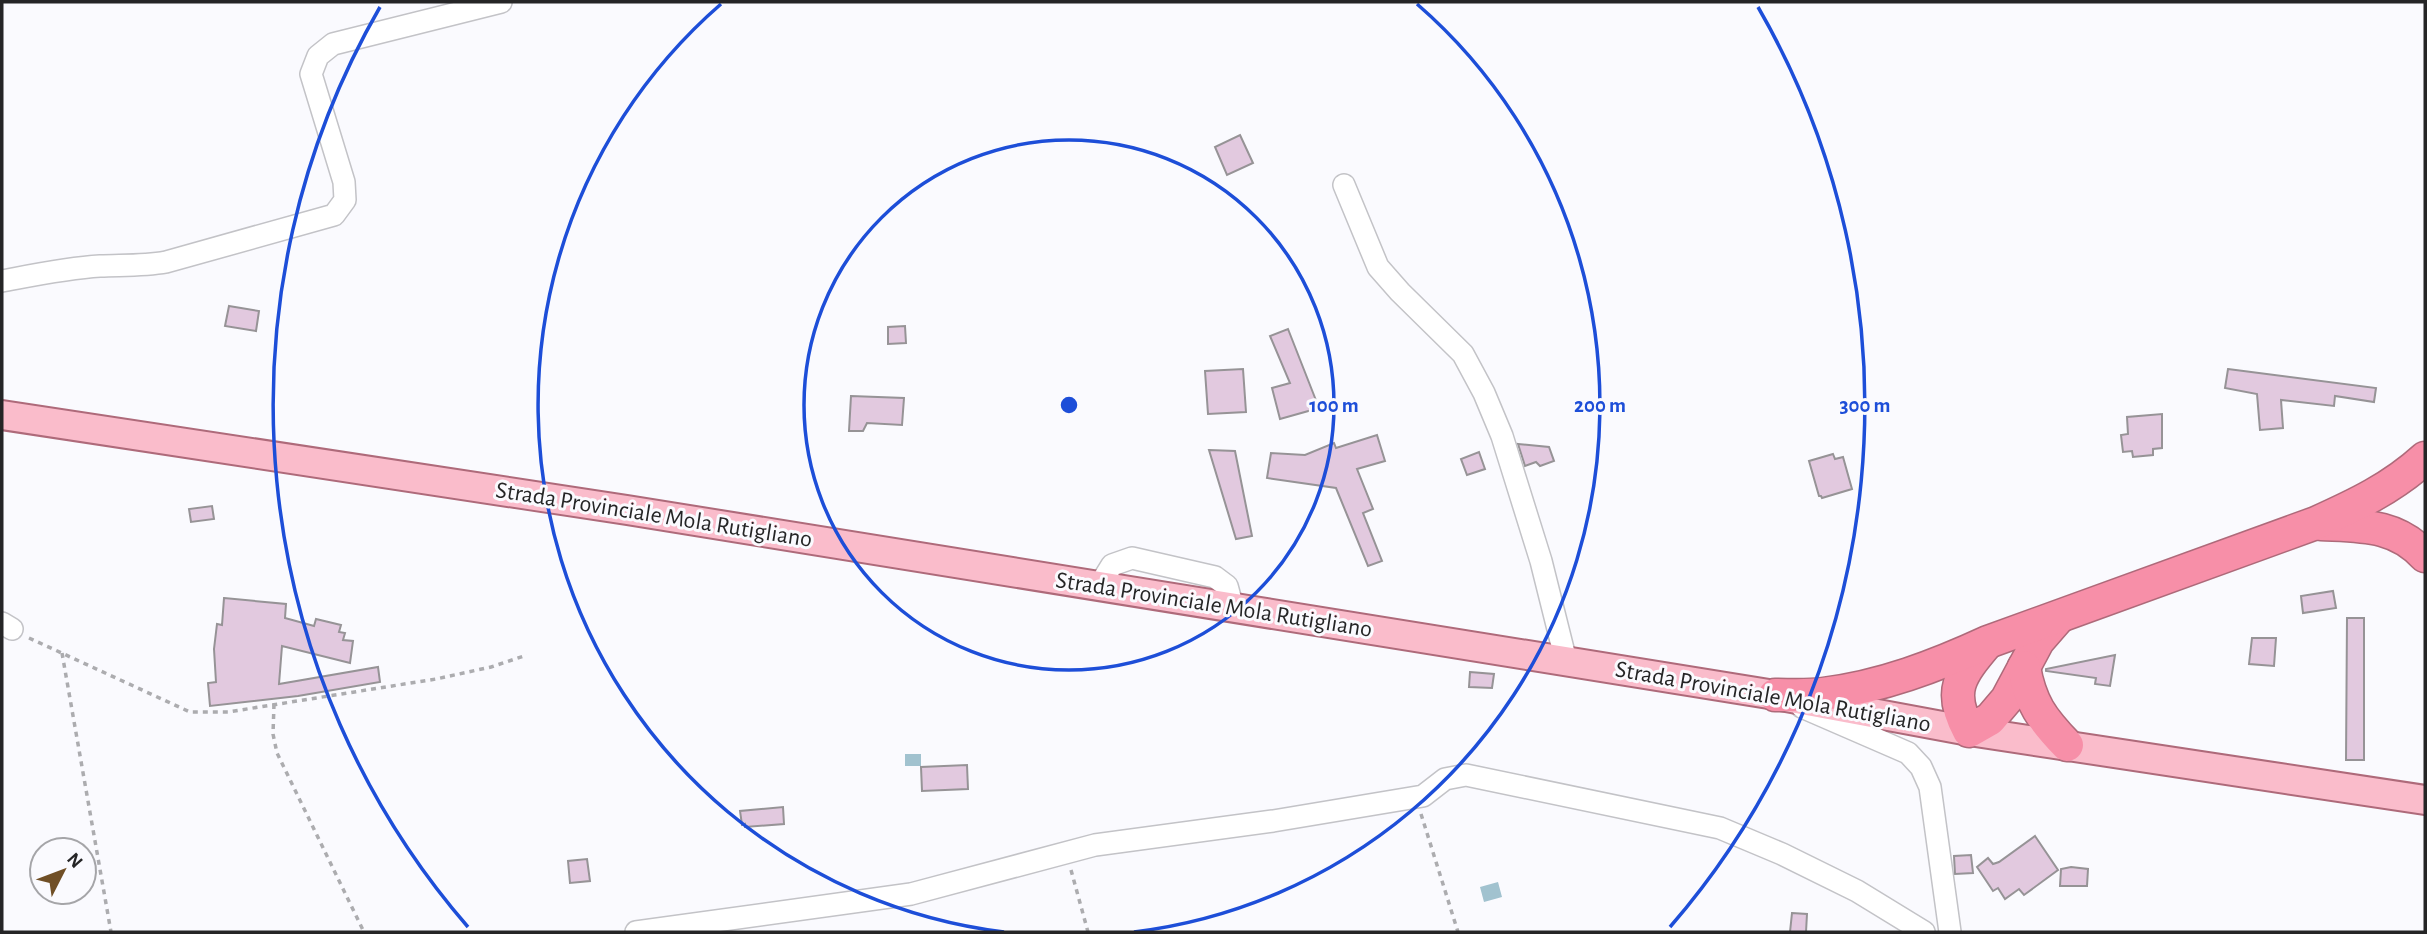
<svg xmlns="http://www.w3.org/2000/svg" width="2427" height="934" viewBox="0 0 2427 934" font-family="'Alegreya Sans',sans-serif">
<rect width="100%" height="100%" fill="#fafafe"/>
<g fill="#a1c2cf">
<rect x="905" y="754" width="16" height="12"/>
<polygon points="1498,882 1502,897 1484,902 1480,887"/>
</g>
<g fill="#e2c9df" stroke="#969396" stroke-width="2">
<polygon points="1240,135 1253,163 1227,175 1215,147"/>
<polygon points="229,306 259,311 256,331 225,326"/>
<polygon points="905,326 906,343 888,344 888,327"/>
<polygon points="1288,329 1319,408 1280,419 1272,388 1290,383 1270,336"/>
<polygon points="1243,369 1246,412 1208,414 1205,371"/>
<polygon points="2228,369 2376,388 2374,402 2335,396 2334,406 2281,400 2283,428 2260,430 2257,394 2225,388"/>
<polygon points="851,396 904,398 902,425 867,423 863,431 849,431"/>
<polygon points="2162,414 2162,448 2153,449 2153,455 2133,457 2132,451 2123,452 2121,435 2128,434 2127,417"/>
<polygon points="1377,435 1385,461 1357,469 1373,509 1363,513 1382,561 1368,566 1336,488 1267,478 1271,453 1305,455 1334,443 1336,448"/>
<polygon points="1518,444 1549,447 1554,461 1540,466 1536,462 1525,466"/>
<polygon points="1209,450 1235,451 1252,536 1236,539"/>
<polygon points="1479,452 1485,469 1467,475 1461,459"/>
<polygon points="1833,454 1835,459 1843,457 1852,489 1822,498 1821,496 1819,496 1809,461"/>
<polygon points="212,506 214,519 191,522 189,509"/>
<polygon points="2333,591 2336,608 2303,613 2301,596"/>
<polygon points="224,598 286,604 285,618 314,626 316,619 341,625 339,632 345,633 343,640 353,641 350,663 282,646 279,684 378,667 380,682 298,696 210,706 208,683 216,682 214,649 217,624 222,625"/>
<polygon points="2347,618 2364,618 2364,760 2346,760"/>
<polygon points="2252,638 2276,638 2274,666 2249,664"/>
<polygon points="2115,655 2110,686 2095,684 2096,678 2046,671 2046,669"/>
<polygon points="1470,672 1494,674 1492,688 1469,687"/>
<polygon points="967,765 968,789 922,791 921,767"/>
<polygon points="783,807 784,824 745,827 745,824 742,825 740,811"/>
<polygon points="2035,836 2058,870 2024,895 2019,889 2005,899 1998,888 1993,891 1977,867 1988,858 1993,864 1999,862"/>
<polygon points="1971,855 1973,873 1955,874 1954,856"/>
<polygon points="587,859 590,881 570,883 568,861"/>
<polygon points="2071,867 2088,869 2087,886 2060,886 2061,869"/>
<polygon points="1792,913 1807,914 1806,932 1790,932"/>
</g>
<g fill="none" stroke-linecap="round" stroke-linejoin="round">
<defs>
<g id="minor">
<polyline points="1344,185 1378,267 1400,292 1463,354 1484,393 1502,436 1541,561 1566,661"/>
<path d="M2,281C34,275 67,268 100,266C123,265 144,266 166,262L334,215L345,200L344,182L311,74L318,56L333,44L501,2"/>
<polyline points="1099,586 1112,565 1132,558 1215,577 1227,586 1233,608"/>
<polyline points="2,623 12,629"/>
<polyline points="1802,707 1908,753 1921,767 1930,787 1950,932"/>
<polyline points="636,932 911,894 1095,845 1273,821 1423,796 1445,779 1466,775 1720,828 1782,854 1857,891 1924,932"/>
</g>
<polyline id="major" points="2,415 627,510 1775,695 1969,731 2425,800"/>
<g id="highway">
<path d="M2321,524C2361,526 2396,524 2425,556"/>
<path d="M1987,643C1960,675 1947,691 1969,731L1990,719L2007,699L2038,641L2058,618"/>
<path d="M2024,667C2030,703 2042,719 2067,745"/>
<path d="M1775,695C1791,695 1807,696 1823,694C1881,687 1936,666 1988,642L2316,523C2356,505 2392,488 2425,458"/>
</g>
</defs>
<use href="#minor" stroke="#c3c3c7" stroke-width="24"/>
<use href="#major" stroke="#ae6a7a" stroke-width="32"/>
<use href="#highway" stroke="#ae6a7a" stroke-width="35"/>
<g stroke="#acacaf" stroke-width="3.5" stroke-dasharray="5 5" stroke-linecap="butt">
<polyline points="29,638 190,712 228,712 436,679 491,667 527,655"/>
<polyline points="62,653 111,932"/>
<polyline points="274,704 273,734 277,753 364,932"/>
<polyline points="1421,814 1458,932"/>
<polyline points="1071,870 1088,932"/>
</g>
<use href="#minor" stroke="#fff" stroke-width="21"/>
<use href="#major" stroke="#fabccb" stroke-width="28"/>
<use href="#highway" stroke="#f78fa8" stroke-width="32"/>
</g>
<g fill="none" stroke="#1d4ed8" stroke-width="3.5">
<circle cx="1069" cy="405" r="265"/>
<path d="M1004 932A531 531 0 0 1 721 4M1417 4A531 531 0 0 1 1134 932"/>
<path d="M468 927A796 796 0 0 1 380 7M1758 7A796 796 0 0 1 1670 927"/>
</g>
<g text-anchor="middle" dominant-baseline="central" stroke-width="6" stroke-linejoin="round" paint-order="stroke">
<g font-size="24" fill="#252526" stroke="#fafafe">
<text transform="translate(654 515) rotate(9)">Strada Provinciale Mola Rutigliano</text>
<text transform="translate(1214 605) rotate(9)">Strada Provinciale Mola Rutigliano</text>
<text transform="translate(1773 697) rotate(10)">Strada Provinciale Mola Rutigliano</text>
</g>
</g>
<circle cx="1069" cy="405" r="10" fill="#1d4ed8" stroke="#fafafe" stroke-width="3.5"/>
<g font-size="21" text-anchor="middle" font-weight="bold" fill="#1d4ed8" stroke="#fafafe" stroke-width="6" stroke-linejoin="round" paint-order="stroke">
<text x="1334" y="412">100 m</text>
<text x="1600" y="412">200 m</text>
<text x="1865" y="412">300 m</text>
</g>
<rect width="2427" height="934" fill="none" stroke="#252526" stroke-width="7"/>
<g transform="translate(63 871) rotate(48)"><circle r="33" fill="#fafafe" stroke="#a5a5a8" stroke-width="2"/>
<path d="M0-5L12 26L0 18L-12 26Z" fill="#704f26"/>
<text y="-10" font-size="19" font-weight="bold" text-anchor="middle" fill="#252526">N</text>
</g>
</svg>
